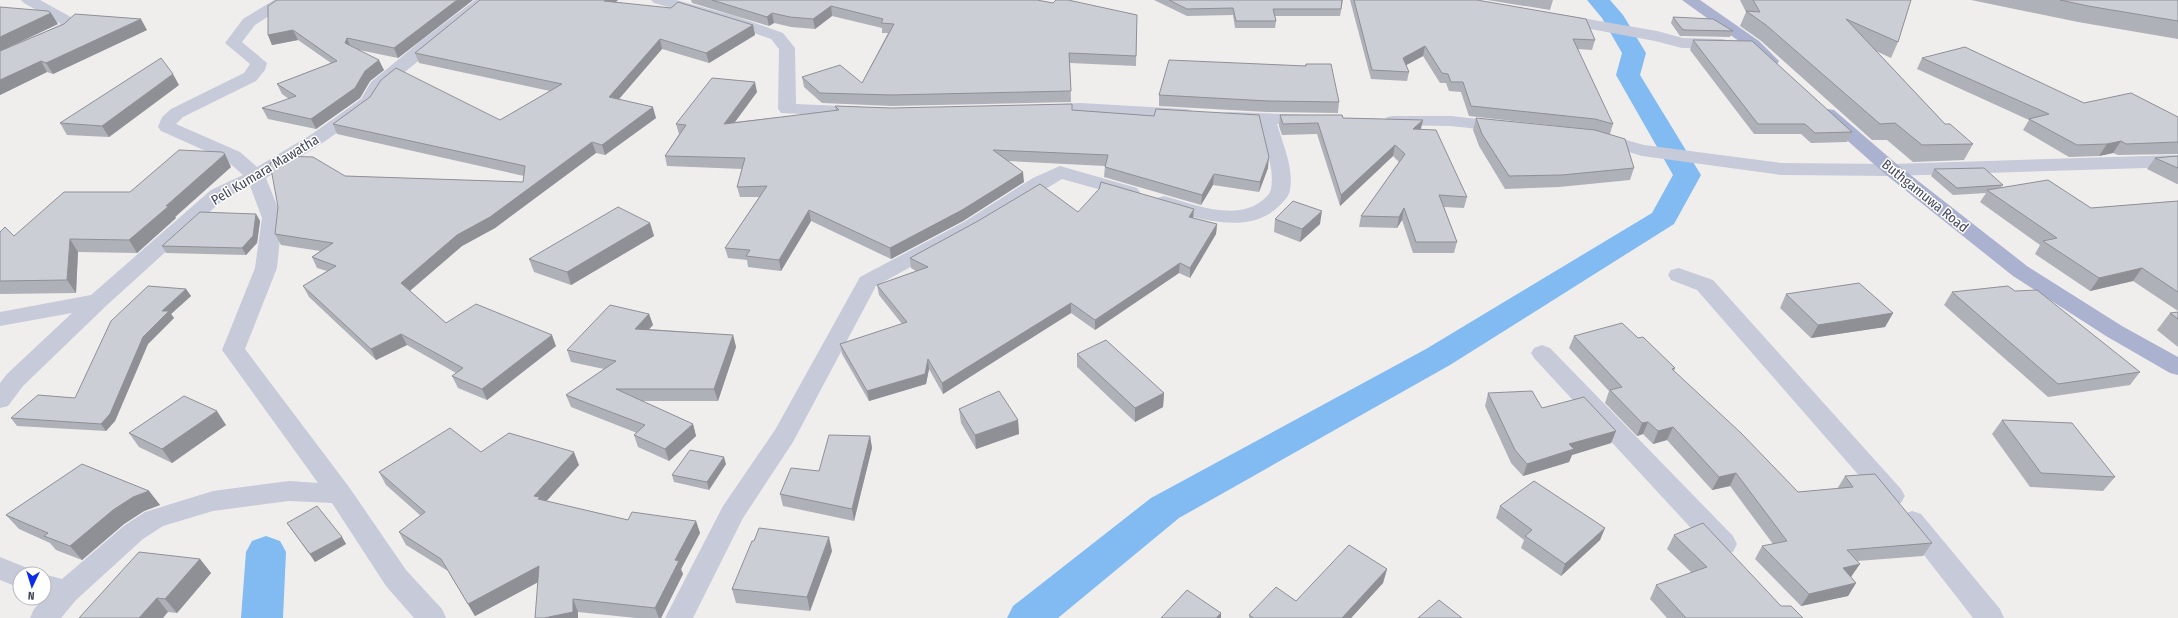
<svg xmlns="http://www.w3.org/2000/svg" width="2178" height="618" viewBox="0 0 2178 618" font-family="'Fira Sans Condensed',sans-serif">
<rect width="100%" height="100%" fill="#f0eeed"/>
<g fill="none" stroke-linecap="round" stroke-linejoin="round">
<g fill="#82baf2" fill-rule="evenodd">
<polygon points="1587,0 1610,0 1623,15 1646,53 1640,75 1701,175 1674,224 1450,365 1179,518 1058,618 1007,618 1013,606 1151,498 1426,349 1652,213 1673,175 1616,75 1622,53 1602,18"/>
<polygon points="266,536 280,541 286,552 283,618 241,618 246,552 252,541"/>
</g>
<g fill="#c6cad9" fill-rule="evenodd">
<polygon points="21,0 40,0 78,21 80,24 70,33 0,64 0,53 61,24 24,3"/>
<polygon points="274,0 294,0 255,25 242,42 267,63 265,70 256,81 183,117 176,124 240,152 257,167 312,134 361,99 371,82 422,40 475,0 493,0 384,89 374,106 324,142 266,178 282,218 277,268 245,349 349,487 406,570 442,609 446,618 414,618 386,586 332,503 289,501 213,511 163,526 143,539 76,600 61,618 30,618 34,609 45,597 43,574 62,579 125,525 145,512 213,491 289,481 318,483 222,350 255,268 262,218 250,186 225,198 106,306 23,386 8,406 0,408 0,383 7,374 72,313 0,326 0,312 91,295 211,190 243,175 226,160 161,131 158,127 162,117 171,109 244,73 250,64 225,43 243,19"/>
<polygon points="651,0 676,0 735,16 783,33 795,48 796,104 865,107 871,108 874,112 871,116 865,117 781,113 778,109 779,49 771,39 723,22 654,3"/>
<polygon points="1559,14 1657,31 1683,38 1723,39 1729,41 1731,44 1729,47 1723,49 1682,48 1655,41 1553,22 1551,19 1553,16"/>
<polygon points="1080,103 1185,109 1191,110 1194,114 1191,118 1185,119 1036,113 1033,109 1036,105"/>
<path d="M1229,112L1309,115L1315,116L1318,120L1315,124H1277C1283,144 1294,169 1290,190C1289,197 1282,203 1278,207C1246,237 1192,217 1157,206L1154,202L1157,198L1164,196C1194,204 1237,223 1264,199C1267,196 1270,194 1271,189C1275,168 1264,144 1259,123L1223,121L1220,117L1223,113Z"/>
<polygon points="1393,116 1451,116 1505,122 1511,123 1514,127 1511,131 1505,132 1451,126 1387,125 1384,121 1387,117"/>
<polygon points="1598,132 1644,145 1781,163 1892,164 2178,155 2178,167 1892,176 1781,175 1642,156 1592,141 1589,137 1592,133"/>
<polygon points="1060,166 1137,188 1140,192 1137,196 1130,198 1062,179 978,230 876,286 793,442 743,518 693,618 665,618 723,506 775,430 860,277 964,222 1033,178"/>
<polygon points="1679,268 1713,280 1901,489 1905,496 1901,503 1892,506 1883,503 1697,290 1671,280 1668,275 1671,270"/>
<polygon points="1542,345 1550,348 1733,536 1737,544 1733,552 1723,555 1713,552 1534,358 1531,353 1534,348"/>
<polygon points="1912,511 1921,514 2000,609 2004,618 1973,618 1903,528 1899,521 1903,514"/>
<polygon points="0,557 30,569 32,574 20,574 20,588 0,580"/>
</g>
<g fill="#abb2cf" fill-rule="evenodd">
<polygon points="1682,0 1700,0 1759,41 1779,61 1777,65 1765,65 1747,47"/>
<polygon points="1828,109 1834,110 1899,166 2027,266 2122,326 2178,357 2178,375 2170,373 2106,336 2013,276 1885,174 1822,118 1819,114 1822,110"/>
</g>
</g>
<g fill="#afb1b8">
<polygon points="473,0 398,58 359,50 384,70 370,81 360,98 316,129 268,119 262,108 289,99 282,94 277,84 331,63 298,40 272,45 268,35"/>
<polygon points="691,0 1037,0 1053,3 1137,15 1136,66 1070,63 1071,102 892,106 822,103 804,87 802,77 862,83 888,33 882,33 882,28 832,16 815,29 791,27 774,23 769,26 692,3"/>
<polygon points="1154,0 1343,0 1340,16 1275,16 1276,21 1275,28 1235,28 1233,15 1187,16"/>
<polygon points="1350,0 1477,0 1595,40 1592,50 1577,49 1613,124 1610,134 1634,168 1630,180 1559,187 1505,189 1479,146 1473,130 1476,118 1594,130 1469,116 1461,92 1449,91 1446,83 1440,83 1423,56 1406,65 1409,72 1407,81 1371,79"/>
<polygon points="1487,0 1553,0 1550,10"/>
<polygon points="1740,0 1911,0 1898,42 1891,58 1876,51 1945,124 1973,144 1964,160 1913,162 1887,140 1872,140 1760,40 1740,26 1746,12"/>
<polygon points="1971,0 2178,0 2178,39 2078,22"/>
<polygon points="616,2 753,25 755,35 709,63 662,49 619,99 656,118 605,155 596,153 495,228 462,246 410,291 446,323 556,346 487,400 458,388 452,376 456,373 407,345 376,360 309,297 303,286 327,271 317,268 312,257 320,251 281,245 275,234 345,176 523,182 524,176 337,134 333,124 500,120 550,91 419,63 415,53"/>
<polygon points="0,7 58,24 2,51 147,30 53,74 47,72 0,95"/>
<polygon points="1673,17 1733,31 1730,37 1683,36 1680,36 1671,23"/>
<polygon points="1693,40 1852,132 1847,142 1811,143 1801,134 1754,134 1690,50"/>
<polygon points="1922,58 2084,103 2178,117 2178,154 2118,155 2113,153 2099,156 2069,157 2023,130 2029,120 1917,69"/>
<polygon points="1306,64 1339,102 1338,113 1267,112 1159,106 1159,95 1305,66"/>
<polygon points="179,85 109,137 67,135 60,123"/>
<polygon points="757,92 735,122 836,111 835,106 891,108 1072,110 1268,168 1259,192 1213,185 1201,205 1104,177 1105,166 1008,161 1024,182 963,221 891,259 811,221 781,271 748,267 747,260 728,258 725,248 759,197 740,197 737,187 742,169 667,166 665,156 679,134 676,124"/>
<polygon points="1280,115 1343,118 1423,120 1421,129 1467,197 1464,208 1444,207 1457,242 1454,253 1413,253 1402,220 1397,228 1359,227 1361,216 1399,162 1393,156 1340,206 1317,134 1282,135 1279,126"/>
<polygon points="2178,156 2178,184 2177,184 2147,169 2155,158"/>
<polygon points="231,167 175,217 176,218 137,253 78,252 76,293 0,294 0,232 14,236 130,192"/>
<polygon points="1934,169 2003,185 2001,187 2091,208 2178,201 2178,311 2133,281 2090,291 2035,254 2040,245 1980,202 1986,193 1953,195 1931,176"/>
<polygon points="1078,212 1193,218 1217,224 1216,234 1190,278 1179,273 1095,330 1071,313 943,394 929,369 926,384 869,401 842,354 840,344 902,324 879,295 877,285 916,271 911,268 910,258"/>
<polygon points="256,214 260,221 257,243 246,255 166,253 162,246"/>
<polygon points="1275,219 1320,224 1300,242 1274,232"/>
<polygon points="650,223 654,236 571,285 534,272 529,259"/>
<polygon points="186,289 191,296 171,314 174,318 148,344 115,421 106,431 17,426 11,418 75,398"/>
<polygon points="2015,291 2140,372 2130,385 2048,397 1944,305 1952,292"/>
<polygon points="1786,294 1893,313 1885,327 1811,338 1780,308"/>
<polygon points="2178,312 2178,347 2157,330 2170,313"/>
<polygon points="649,314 653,325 649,329 733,335 736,347 718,401 642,401 693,424 696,436 669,461 638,447 634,435 637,433 571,407 566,395 604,369 571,362 567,350"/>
<polygon points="1574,336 1638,338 1675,368 1674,371 1798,492 1837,489 1845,476 1932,543 1923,556 1857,561 1851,577 1856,583 1848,596 1801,606 1755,559 1762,546 1773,544 1730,486 1712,490 1667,440 1653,444 1643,434 1637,436 1605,403 1609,391 1569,348"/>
<polygon points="1077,354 1164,393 1163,407 1135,422 1077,367"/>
<polygon points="1488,393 1542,408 1616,431 1611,443 1572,455 1569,462 1523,476 1511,463 1485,406"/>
<polygon points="959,409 1018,420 1019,434 976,449 961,423"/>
<polygon points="2002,420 2115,477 2103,491 2030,487 1992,434"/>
<polygon points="226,425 172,463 139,447 129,433"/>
<polygon points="870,436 872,448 854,521 783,506 780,494 819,471"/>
<polygon points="481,452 579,465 546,501 628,520 696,521 700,533 681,569 683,574 661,618 636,618 578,612 538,582 475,616 448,571 406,545 399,532 421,516 386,485 379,472"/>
<polygon points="726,464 709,490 674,482 672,475"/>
<polygon points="149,491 160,505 144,511 124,524 82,560 56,550 50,543 19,529 6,515"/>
<polygon points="1500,506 1605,528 1600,540 1561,576 1521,548 1524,540 1496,518"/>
<polygon points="287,523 342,537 346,544 315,562"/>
<polygon points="1674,535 1781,606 1803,618 1667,618 1650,599 1656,585 1692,573 1667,549"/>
<polygon points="832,551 810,611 736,603 732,589"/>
<polygon points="200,559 211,573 177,613 168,612 79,618"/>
<polygon points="1387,569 1383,583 1351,618 1249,618 1249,615 1296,601"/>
</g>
<g fill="#8f9096">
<polygon points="457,0 473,0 398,58 394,48"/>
<polygon points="606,0 618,0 607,11 604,1"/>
<polygon points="831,6 832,16 815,29 813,19"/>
<polygon points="51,13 58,24 0,51 0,37"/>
<polygon points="772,13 774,23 769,26 767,17"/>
<polygon points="141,19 147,30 53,74 46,63"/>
<polygon points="753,25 755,35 709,63 706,53"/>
<polygon points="293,30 298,40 272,45 268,35"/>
<polygon points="347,38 351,48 345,43"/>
<polygon points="660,39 662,49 612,107 609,97"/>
<polygon points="1425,46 1423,56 1401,68 1403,58"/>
<polygon points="379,60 384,70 370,81 360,98 316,129 311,119 365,71"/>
<polygon points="41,61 47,72 0,95 0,80"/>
<polygon points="173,74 179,85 109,137 102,126"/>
<polygon points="755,82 757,92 726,134 724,124"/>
<polygon points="653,107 656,118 605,155 602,145"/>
<polygon points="1423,120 1420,131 1413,129"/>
<polygon points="2121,141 2113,153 2099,156 2107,144"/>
<polygon points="592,142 596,153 495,228 462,246 406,294 401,283 457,235"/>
<polygon points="1395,145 1393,156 1340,206 1341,195"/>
<polygon points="225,154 231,167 175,217 176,218 137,253 129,240 166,206"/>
<polygon points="1269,157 1268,168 1259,192 1260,182"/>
<polygon points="1023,172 1024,182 963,221 891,259 890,248"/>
<polygon points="1214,174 1213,185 1201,205 1202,195"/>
<polygon points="1404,208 1402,220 1397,228 1399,217"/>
<polygon points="1194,209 1193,219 1189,217"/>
<polygon points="809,210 811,221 781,271 779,260"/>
<polygon points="1322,211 1320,224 1300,242 1302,229"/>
<polygon points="256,214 260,221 257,243 246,255 242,248"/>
<polygon points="650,223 654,236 571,285 567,272"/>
<polygon points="1217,224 1216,234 1190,278 1190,268"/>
<polygon points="70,239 78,252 76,293 67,280"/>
<polygon points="1180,263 1179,273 1095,330 1095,320"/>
<polygon points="2142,268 2133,281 2090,291 2099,278"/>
<polygon points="186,289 191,296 171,314 174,318 148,344 115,421 106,431 101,424 143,337 162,311"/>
<polygon points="1071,303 1071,313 943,394 942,383"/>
<polygon points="1893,313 1885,327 1811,338 1818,325"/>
<polygon points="649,314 653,325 639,340 635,329"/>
<polygon points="401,334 407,345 376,360 371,349"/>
<polygon points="552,335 556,346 487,400 482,389"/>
<polygon points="733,335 736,347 718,401 714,389"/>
<polygon points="928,359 929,369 926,384 869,401 867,391"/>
<polygon points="1164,393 1163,407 1135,422 1135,408"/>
<polygon points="217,411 226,425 172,463 162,449"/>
<polygon points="1018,420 1019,434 976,449 975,435"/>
<polygon points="1648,422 1643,434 1637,436 1642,423"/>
<polygon points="693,424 696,436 669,461 665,449"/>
<polygon points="1673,427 1667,440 1653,444 1658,431"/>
<polygon points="1616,431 1611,443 1572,455 1569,462 1523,476 1527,464 1569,444"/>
<polygon points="870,436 872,448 854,521 852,509"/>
<polygon points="574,452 579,465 543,505 534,496"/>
<polygon points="724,457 726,464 709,490 707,482"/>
<polygon points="1736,473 1730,486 1712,490 1719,477"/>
<polygon points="149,491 160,505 144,511 124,524 82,560 70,546 113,510 133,497"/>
<polygon points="696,521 700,533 681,569 683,574 661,618 659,618 655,608 675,560"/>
<polygon points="1605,528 1600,540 1561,576 1565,564"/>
<polygon points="342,537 346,544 315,562 310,554"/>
<polygon points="829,537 832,551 810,611 807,597"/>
<polygon points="200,559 211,573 177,613 165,599"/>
<polygon points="1860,564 1851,577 1835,581 1843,568"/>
<polygon points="539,566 544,579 475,616 468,604"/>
<polygon points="1387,569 1383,583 1351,618 1342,618"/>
<polygon points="1856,583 1848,596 1801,606 1809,594"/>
<polygon points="157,598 168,612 163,618 139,618"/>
<polygon points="573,599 578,612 578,618 544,618"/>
<polygon points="1221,613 1221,618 1216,618"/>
</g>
<g fill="#ccced6" stroke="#8f9096">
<polygon points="277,0 457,0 394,48 347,38 345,43 379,60 365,71 355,88 311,119 262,108 296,96 277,84 337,61 293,30 268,35 268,6"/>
<polygon points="480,0 606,0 604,1 671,8 678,2 753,25 706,53 660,39 609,97 653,107 602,145 592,142 490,217 457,235 401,283 446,323 476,304 552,335 482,389 452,376 463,368 401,334 371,349 303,286 336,266 312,257 333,243 275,234 278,207 270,163 282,156 313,157 345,176 523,182 525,166 333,124 370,97 381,80 396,68 500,120 562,84 415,53"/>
<polygon points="712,0 1037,0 1053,3 1056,0 1068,0 1137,15 1136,56 1069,53 1071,91 891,95 820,93 802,77 840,65 862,83 894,24 881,23 883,19 831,6 813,19 790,17 772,13 767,17"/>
<polygon points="1169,0 1342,0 1341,9 1273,9 1276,21 1236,21 1233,8 1187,9"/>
<polygon points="1354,0 1477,0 1586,19 1595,40 1573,39 1613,124 1595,119 1471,106 1463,82 1451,82 1448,74 1442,73 1425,46 1403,58 1409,72 1372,70"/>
<polygon points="1753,0 1911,0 1898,42 1846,19 1945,124 1950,124 1973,144 1922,145 1895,123 1880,124 1766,25 1746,11 1760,12"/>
<polygon points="2060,0 2178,0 2178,21 2088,6"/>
<polygon points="0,7 48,11 51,13 0,37"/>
<polygon points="75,14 141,19 46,63 41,61 0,80 0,51 64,24"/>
<polygon points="1673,17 1713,19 1733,31 1685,30 1682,29"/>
<polygon points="1693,40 1752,41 1852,132 1815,133 1805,124 1758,124"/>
<polygon points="1965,47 2084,103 2131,93 2178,117 2178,142 2126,144 2121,141 2107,144 2077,145 2029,119 2049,114 1922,58"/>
<polygon points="161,58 173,74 102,126 60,123"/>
<polygon points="1169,60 1306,66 1306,64 1331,64 1339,102 1268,101 1159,95"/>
<polygon points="712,78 755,82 724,124 839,110 835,106 891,108 1072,104 1072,110 1154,116 1156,109 1259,115 1269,157 1260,182 1214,174 1202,195 1105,167 1108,155 993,150 1023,172 962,210 890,248 809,210 779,260 746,256 750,250 725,248 767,186 737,187 745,158 665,156 686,125 676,124"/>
<polygon points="1280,115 1342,115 1343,118 1423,120 1413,129 1436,130 1467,197 1439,195 1457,242 1416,242 1404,208 1399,217 1361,216 1405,154 1395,145 1341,195 1318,123 1283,124"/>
<polygon points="1476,118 1595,130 1625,139 1634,168 1562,175 1509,176 1482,134"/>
<polygon points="179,150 222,152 225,154 166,206 169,206 129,240 70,239 67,280 0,281 0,232 5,227 14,236 64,192 130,192"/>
<polygon points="2178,156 2178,168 2155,158"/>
<polygon points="1984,168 2003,185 1957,188 1934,169"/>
<polygon points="2048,180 2091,208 2178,201 2178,292 2142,268 2099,278 2043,241 2057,238 1987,190"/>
<polygon points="1101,182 1194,209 1189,217 1217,224 1190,268 1180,263 1095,320 1071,303 942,383 928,359 925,374 867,391 840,344 907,322 877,285 928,267 910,258 978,221 1040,184 1078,212 1099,189"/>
<polygon points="1293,201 1322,211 1302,229 1275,219"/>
<polygon points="618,207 650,223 567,272 529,259"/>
<polygon points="200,212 256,214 253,236 242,248 162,246"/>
<polygon points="1859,283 1893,313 1818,325 1786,294"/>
<polygon points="148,286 186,289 162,311 169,311 143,337 110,414 101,424 11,418 38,395 75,398 111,321"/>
<polygon points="2008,286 2015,291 2037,290 2140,372 2058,384 1952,292"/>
<polygon points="610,305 649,314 635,329 733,335 714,389 616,389 693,424 665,449 634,435 645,425 566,395 616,361 567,350"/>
<polygon points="2178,312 2178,319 2170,313"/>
<polygon points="1622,323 1638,338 1643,337 1675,368 1672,369 1741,433 1798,492 1853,487 1845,476 1875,474 1932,543 1847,550 1860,564 1843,568 1856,583 1809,594 1762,546 1787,541 1736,473 1719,477 1673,427 1658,431 1648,422 1642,423 1610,390 1622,387 1574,336"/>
<polygon points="1106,340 1164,393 1135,408 1077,354"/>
<polygon points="999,391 1018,420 975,435 959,409"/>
<polygon points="1532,391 1542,408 1584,397 1616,431 1569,444 1574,449 1527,464 1515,450 1488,393"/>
<polygon points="184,396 217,411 162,449 129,433"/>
<polygon points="2002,420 2072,423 2115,477 2041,473"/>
<polygon points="450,428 481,452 509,433 574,452 534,496 540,497 538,499 628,520 632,512 696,521 675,560 679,561 655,608 573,599 573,612 544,618 535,618 539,566 468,604 441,559 399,532 425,512 379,472"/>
<polygon points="829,435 870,436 852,509 780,494 791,468 819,471"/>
<polygon points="690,450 724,457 707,482 672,475"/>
<polygon points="82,464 149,491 133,497 113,510 70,546 44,536 48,533 6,515"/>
<polygon points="1534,481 1605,528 1565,564 1525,536 1532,530 1500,506"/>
<polygon points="317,506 342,537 310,554 287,523"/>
<polygon points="1703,523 1781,606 1791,606 1803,618 1686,618 1656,585 1707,567 1674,535"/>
<polygon points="759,528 829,537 807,597 732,589 752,541 754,541"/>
<polygon points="1349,545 1387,569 1342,618 1254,618 1249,615 1276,587 1296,601"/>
<polygon points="139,552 200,559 165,599 157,598 139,618 79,618"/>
<polygon points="1187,590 1221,613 1216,618 1161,618"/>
<polygon points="1439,600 1462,618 1418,618"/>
</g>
<g text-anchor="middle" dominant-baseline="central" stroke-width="3" stroke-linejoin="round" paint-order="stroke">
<g font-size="14" fill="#444a5c" stroke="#fff">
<text transform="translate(265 170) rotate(-31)">Peli Kumara Mawatha</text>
<text transform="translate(1925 196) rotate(39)">Buthgamuwa Road</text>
</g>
</g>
<g transform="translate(32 586) rotate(184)"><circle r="19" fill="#ffffff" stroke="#b4b7be"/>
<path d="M0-3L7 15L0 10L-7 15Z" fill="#0c2cec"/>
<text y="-6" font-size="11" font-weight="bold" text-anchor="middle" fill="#444a5c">N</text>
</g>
</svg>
